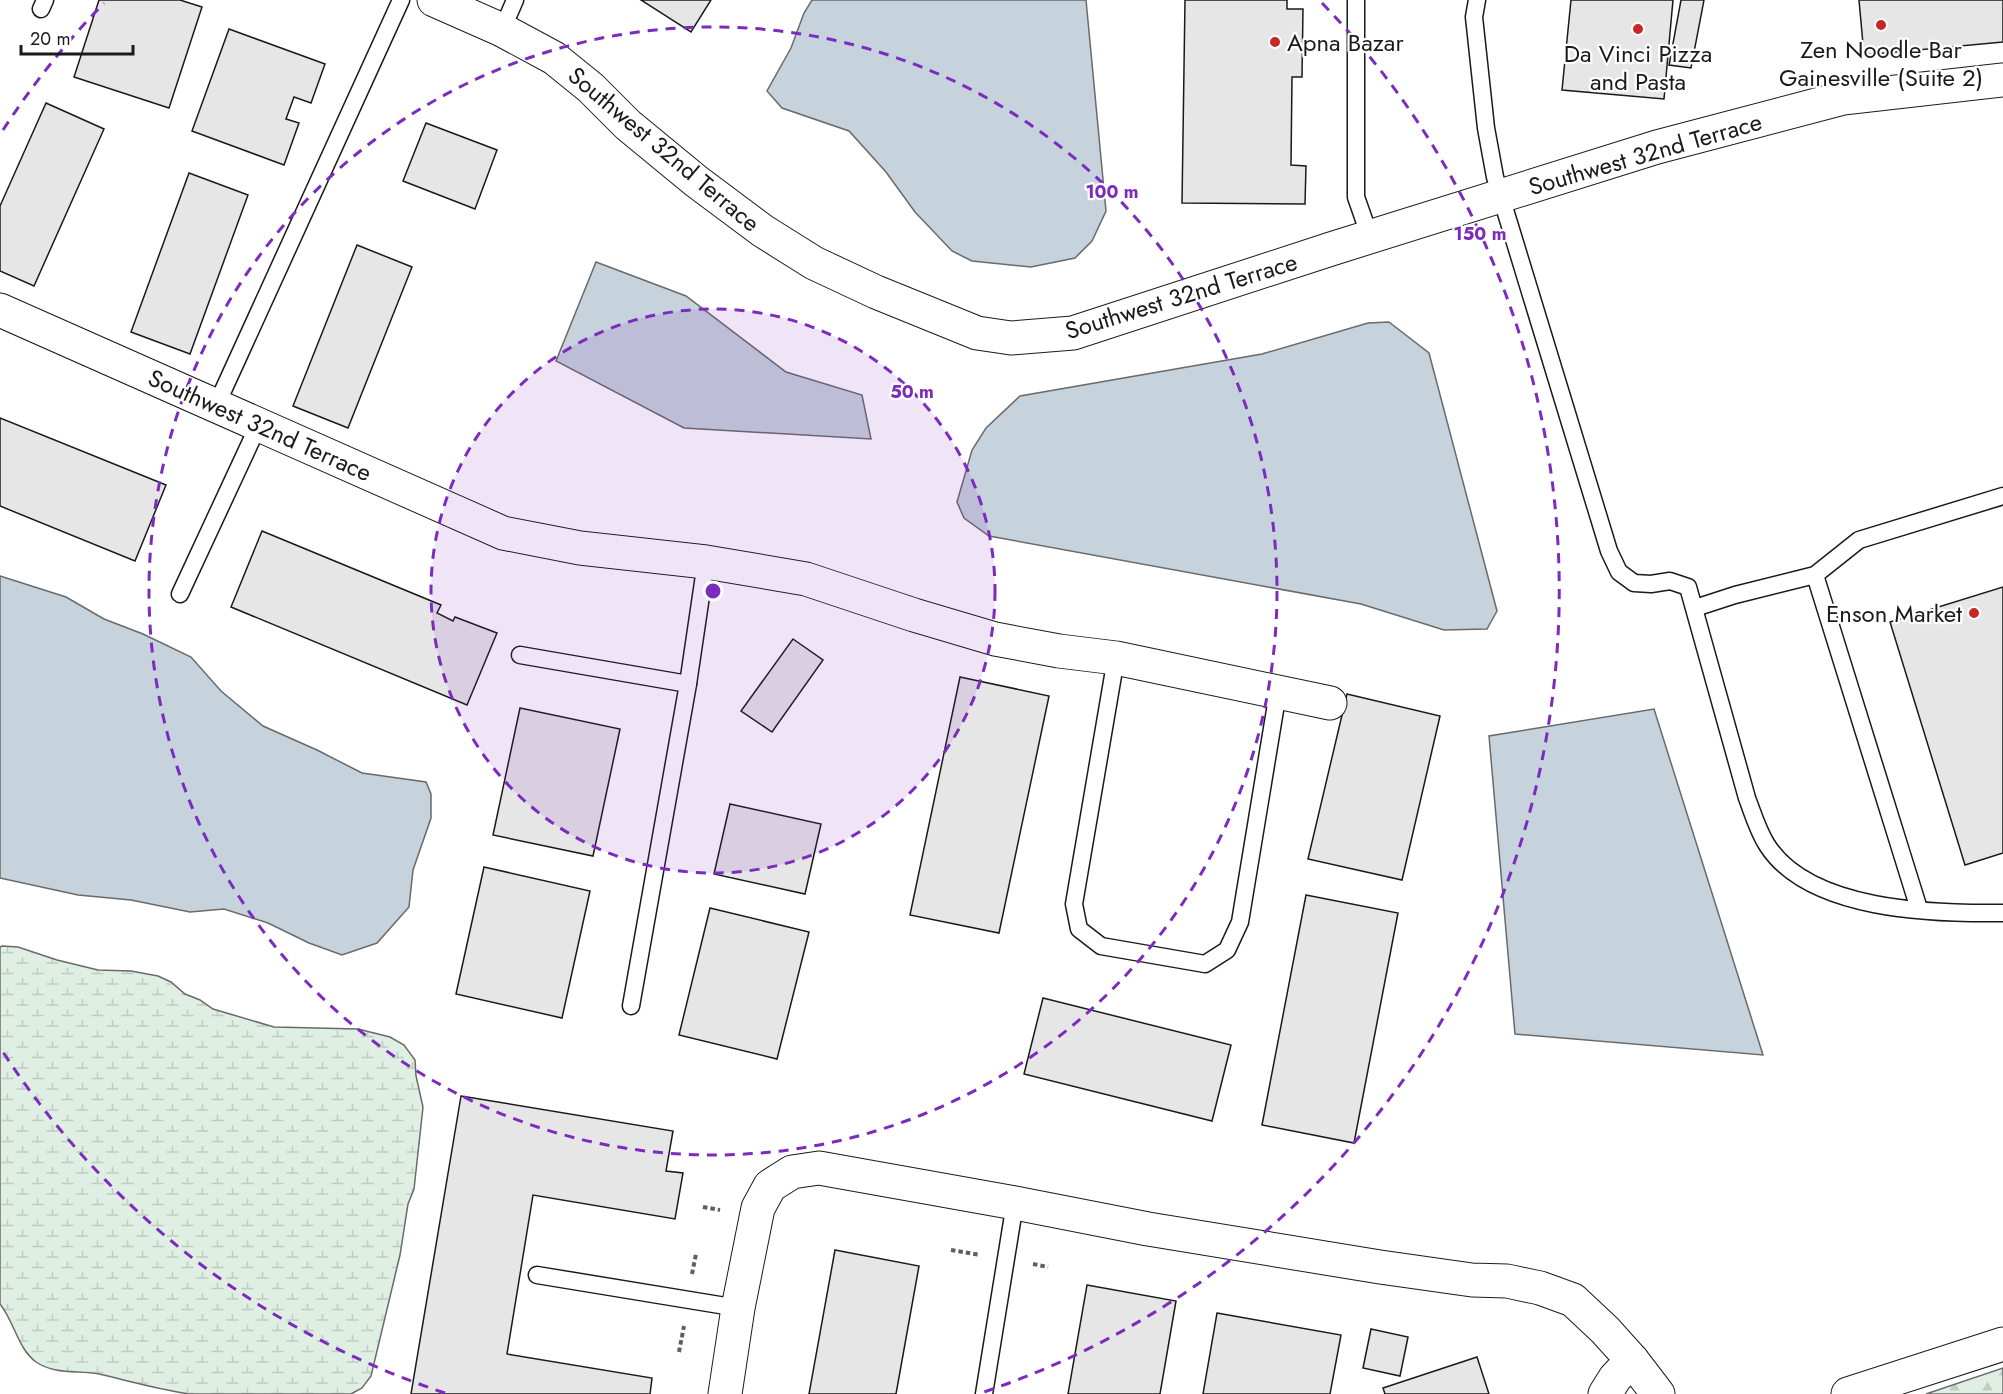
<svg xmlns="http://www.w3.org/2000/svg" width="2003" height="1394" viewBox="0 0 2003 1394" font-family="Jost,sans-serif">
<defs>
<pattern id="forest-firs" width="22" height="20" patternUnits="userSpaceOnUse" patternTransform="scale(1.5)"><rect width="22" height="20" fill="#e0efe3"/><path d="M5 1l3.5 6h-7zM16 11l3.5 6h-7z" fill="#c0ccc2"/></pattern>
<pattern id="wetland-marsh" width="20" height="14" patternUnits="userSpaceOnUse" patternTransform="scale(1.5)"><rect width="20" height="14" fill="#e0efe3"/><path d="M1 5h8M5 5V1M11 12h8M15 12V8" fill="none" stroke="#c0ccc2"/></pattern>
</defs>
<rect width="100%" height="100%" fill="#fff"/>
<polygon fill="url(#forest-firs)" stroke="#6a6a6a" stroke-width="1.5" points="2003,1368 2003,1394 1926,1394"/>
<path fill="url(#wetland-marsh)" stroke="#6a6a6a" stroke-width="1.5" d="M2,946L18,947L57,960L98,970L131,971L158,976L171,982L185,994L200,1000L213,1009L274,1027L358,1029L390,1037L404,1045L415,1060L416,1076L423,1107L414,1189L408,1204L400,1255L371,1376L362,1388L351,1394H189C158,1389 129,1381 99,1374C78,1370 55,1375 36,1362C18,1349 14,1321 0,1304V947Z"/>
<g fill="#c6d2dc" stroke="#6a6a6a" stroke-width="1.5">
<polygon points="812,0 1086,0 1106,211 1092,241 1075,258 1031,267 972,261 952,251 915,212 886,172 849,131 782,108 767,91 791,48 804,13"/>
<polygon points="596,262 686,296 786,372 862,395 871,439 684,428 556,361"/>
<polygon points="1389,322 1429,353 1497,611 1487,629 1444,630 1361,604 989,536 964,518 957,502 972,450 986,428 1020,396 1262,354 1368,323"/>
<polygon points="0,576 66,597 104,619 143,634 191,657 221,691 263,726 317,750 362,773 426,782 431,794 431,818 413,870 409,907 377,943 342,955 309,943 268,923 224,909 190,912 131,900 78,895 0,878"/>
<polygon points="1654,709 1763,1055 1515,1034 1489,736"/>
</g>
<g fill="#e6e6e6" stroke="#1a1a1a" stroke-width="1.5">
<polygon points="99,0 180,0 202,7 169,108 74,77"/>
<polygon points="641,0 711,0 691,32"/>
<polygon points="1185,0 1287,0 1287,9 1303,9 1302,77 1292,77 1291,165 1306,166 1305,204 1182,203"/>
<polygon points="1571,0 1673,0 1664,99 1562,90"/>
<polygon points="1681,0 1704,0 1691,68 1669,65"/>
<polygon points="1859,0 2003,0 2003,42 1864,55"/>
<polygon points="229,29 325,64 311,103 294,97 286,119 299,123 284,165 192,131"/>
<polygon points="46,103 104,129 34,286 0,271 0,206"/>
<polygon points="426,123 497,150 475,209 403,181"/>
<polygon points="189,173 248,195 190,354 131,332"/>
<polygon points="357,245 412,267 348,428 293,406"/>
<polygon points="0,418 166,485 135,561 0,506"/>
<polygon points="262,531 441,605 437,613 453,621 455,617 497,633 467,705 231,607"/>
<polygon points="2003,587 2003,853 1965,865 1890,622"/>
<polygon points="793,639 823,660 772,732 741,711"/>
<polygon points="960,677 1049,696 999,933 910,915"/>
<polygon points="1347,694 1440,716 1402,880 1308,859"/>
<polygon points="520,708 620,729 593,856 493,835"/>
<polygon points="730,804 821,824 805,894 714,874"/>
<polygon points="484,867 590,891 562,1018 456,994"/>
<polygon points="1306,895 1398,913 1354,1143 1262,1125"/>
<polygon points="710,908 809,932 777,1059 679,1035"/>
<polygon points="1043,998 1231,1045 1212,1121 1024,1074"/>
<polygon points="461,1096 673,1131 666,1171 683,1173 675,1219 533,1195 507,1354 652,1378 650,1394 411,1394"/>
<polygon points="835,1250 919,1266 896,1394 809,1394"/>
<polygon points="1087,1285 1176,1301 1160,1394 1068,1394"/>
<polygon points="1217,1313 1341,1335 1330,1394 1203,1394"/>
<polygon points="1371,1329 1408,1337 1400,1376 1363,1368"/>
<polygon points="1477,1357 1489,1394 1385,1394 1383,1388"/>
</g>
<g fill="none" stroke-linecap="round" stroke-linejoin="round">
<defs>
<g id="lane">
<polyline points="1356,0 1356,197 1370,237"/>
<path d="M1477,0L1474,17L1486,128L1495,177L1609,551L1619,572L1634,583L1651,584L1670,581L1688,587L1747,798C1753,814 1758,831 1767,845C1809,911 1933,914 2003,913"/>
<polyline points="41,9 45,0"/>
<polyline points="502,30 515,0"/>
<polyline points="216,406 401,0"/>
<polyline points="1815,575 1919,909"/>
<polyline points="180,594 259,424"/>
<polyline points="1695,608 1735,595 1815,575 1859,540 2003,496"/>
<polyline points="520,655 688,684"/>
<polyline points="1116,658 1074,904 1079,929 1101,946 1205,964 1227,950 1240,922 1278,692"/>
<polyline points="631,1006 688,684 706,562"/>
<polyline points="537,1275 738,1308"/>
<polyline points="984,1394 1015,1203"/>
</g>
<g id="street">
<polyline points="434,0 502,30 554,58 591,88 628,125 696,181 763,231 814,263 876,292 977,333 1011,338 1073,333 1331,249 1657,147 1843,98 2003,80"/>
<polyline points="0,310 503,533 580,548 706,562 806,579 914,615 995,639 1059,651 1116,658 1330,703"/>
<polyline points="1632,1360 1658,1394"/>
<polyline points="725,1394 738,1308 758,1208 770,1186 792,1172 819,1168 1015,1203 1148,1229 1380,1267 1472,1280 1507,1281 1540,1288 1573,1300 1605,1330 1632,1360 1615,1378 1605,1394"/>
<polyline points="1848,1394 2003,1344"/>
</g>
</defs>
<use href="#lane" stroke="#1a1a1a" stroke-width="19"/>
<use href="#street" stroke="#1a1a1a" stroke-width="35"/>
<g stroke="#5f5f5f" stroke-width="4" stroke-dasharray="4.5 3" stroke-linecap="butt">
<polyline points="703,1207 720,1210"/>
<polyline points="951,1250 980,1255"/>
<polyline points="1033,1264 1048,1267"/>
<polyline points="692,1274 696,1254"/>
<polyline points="679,1352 684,1326"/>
</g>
<use href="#lane" stroke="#fff" stroke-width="16"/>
<use href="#street" stroke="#fff" stroke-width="33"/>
</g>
<circle cx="713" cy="591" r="282" fill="#7b2cbf" fill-opacity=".12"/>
<g fill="none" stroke="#7b2cbf" stroke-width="3" stroke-dasharray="10 8">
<circle cx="713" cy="591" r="282"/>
<circle cx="713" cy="591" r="564"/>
<path d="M445 1393A846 846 0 0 1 3 1052M3 130A846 846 0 0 1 104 3M1322 3A846 846 0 0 1 981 1393"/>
</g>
<g fill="#c62828" stroke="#fff" stroke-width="2">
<circle cx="1881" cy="25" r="6"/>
<circle cx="1638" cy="29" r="6"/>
<circle cx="1275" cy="42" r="6"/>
<circle cx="1974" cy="613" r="6"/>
</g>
<g text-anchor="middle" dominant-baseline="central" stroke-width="4.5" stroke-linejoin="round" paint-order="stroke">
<g font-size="24" fill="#1a1a1a" stroke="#fff">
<text x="1287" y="42" text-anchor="start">Apna Bazar</text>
<text x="1881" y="49">Zen Noodle Bar<tspan x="1881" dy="28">Gainesville (Suite 2)</tspan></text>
<text x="1638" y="53">Da Vinci Pizza<tspan x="1638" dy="28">and Pasta</tspan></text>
<text x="1962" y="613" text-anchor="end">Enson Market</text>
</g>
<g font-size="24" fill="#1a1a1a" stroke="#fff">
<text transform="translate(664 149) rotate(40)">Southwest 32nd Terrace</text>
<text transform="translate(1645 154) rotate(-16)">Southwest 32nd Terrace</text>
<text transform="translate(1181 296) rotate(-17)">Southwest 32nd Terrace</text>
<text transform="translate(260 425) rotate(24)">Southwest 32nd Terrace</text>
</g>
</g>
<circle cx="713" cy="591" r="9" fill="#7b2cbf" stroke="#fff" stroke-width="3"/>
<g font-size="18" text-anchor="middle" font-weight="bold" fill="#7b2cbf" stroke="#fff" stroke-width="4.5" stroke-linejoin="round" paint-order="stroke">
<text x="1112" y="198">100 m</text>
<text x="1480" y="240">150 m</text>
<text x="912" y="398">50 m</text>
</g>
<path d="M21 45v9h112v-9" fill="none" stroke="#1a1a1a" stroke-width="3"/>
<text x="30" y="45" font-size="18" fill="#1a1a1a" stroke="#ffffff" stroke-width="4.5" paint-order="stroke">20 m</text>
</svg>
